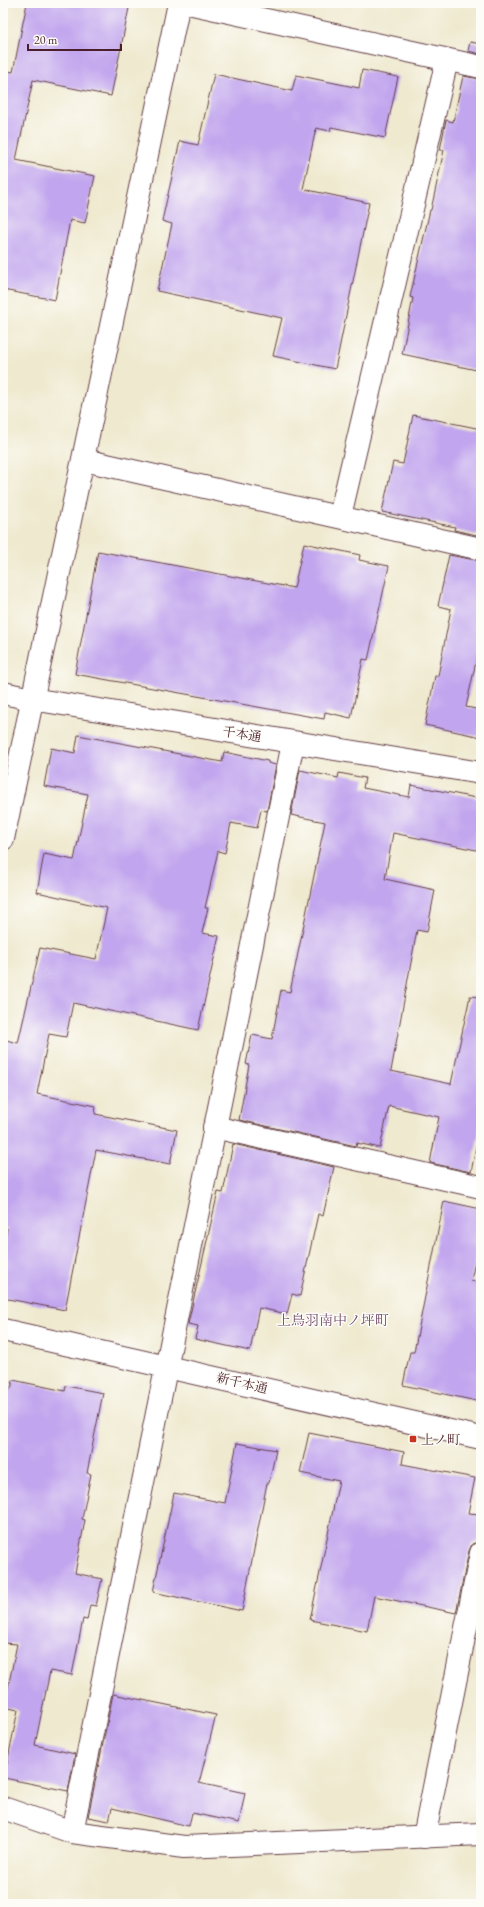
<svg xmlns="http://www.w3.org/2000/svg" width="484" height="1907" viewBox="0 0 484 1907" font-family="'EB Garamond','Noto Serif JP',serif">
<rect width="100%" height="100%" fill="#fdfcf7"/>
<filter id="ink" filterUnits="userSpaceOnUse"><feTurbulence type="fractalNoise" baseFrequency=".025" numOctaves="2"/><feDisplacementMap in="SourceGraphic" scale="8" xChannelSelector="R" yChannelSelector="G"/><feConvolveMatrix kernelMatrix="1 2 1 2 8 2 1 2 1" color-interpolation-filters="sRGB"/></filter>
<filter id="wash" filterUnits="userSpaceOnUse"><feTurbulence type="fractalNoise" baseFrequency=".012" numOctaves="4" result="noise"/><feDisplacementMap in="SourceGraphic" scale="16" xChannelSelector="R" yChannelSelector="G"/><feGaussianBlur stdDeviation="0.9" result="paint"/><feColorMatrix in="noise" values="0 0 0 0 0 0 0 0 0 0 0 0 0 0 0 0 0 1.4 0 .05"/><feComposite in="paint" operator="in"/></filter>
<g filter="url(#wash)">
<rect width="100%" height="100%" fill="#efe9cf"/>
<g id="blocks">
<g fill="#c1a5ee">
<polygon points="27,3 130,3 111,96 33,80 16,160 95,176 85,223 70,220 55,300 3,290 3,70 13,72"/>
<polygon points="470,42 481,44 481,54 468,51"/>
<polygon points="362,70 398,77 385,138 331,127 330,131 316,128 303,189 369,203 335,369 273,356 282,318 157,291 172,224 162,221 180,141 198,145 214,74 292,91 296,75 359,88"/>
<polygon points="463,76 481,79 481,371 402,354 413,298 410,297 430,210 431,210 444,150 440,150 446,120 453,122"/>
<polygon points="413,415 481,429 481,536 454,530 455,527 382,512 393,462 403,464"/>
<polygon points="304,543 360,555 359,560 389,566 368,660 363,659 351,718 325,712 324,719 75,674 98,551 294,588"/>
<polygon points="449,555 481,561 481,639 466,707 481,710 481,737 425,725 435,676 438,676 451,609 438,606"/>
<polygon points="78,735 222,762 224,752 268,761 268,763 276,765 267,811 261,810 257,828 231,823 225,853 218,851 205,908 208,908 202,933 219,936 198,1030 73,1003 66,1037 49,1034 37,1094 96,1106 95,1114 177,1130 170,1164 96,1150 65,1310 3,1298 3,1250 7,1228 3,1227 3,1055 6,1040 18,1043 40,948 96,959 107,908 37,892 44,854 74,860 88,794 44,786 51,748 75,753"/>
<polygon points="300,770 338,778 339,773 365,778 363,788 409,797 411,785 481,799 481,851 393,833 385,879 435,890 427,932 417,930 391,1071 451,1084 470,996 481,997 481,1122 471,1172 430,1163 439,1117 389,1106 380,1148 357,1143 356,1146 239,1120 249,1065 246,1064 252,1035 272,1039 281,990 290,992 325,822 291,815"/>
<polygon points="233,1144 334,1167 323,1216 318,1214 300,1296 292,1294 287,1314 259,1308 250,1351 195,1339 198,1326 188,1324 218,1192 223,1193"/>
<polygon points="444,1201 481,1209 481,1233 471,1281 481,1283 481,1402 403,1385 410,1352 414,1352"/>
<polygon points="13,1380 65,1391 66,1386 103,1393 87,1473 91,1474 82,1519 85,1520 75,1573 102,1579 96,1606 90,1605 87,1620 83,1619 72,1675 50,1671 35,1745 75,1754 68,1791 4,1778 18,1710 4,1707 17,1644 3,1643 3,1387 11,1389"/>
<polygon points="309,1433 404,1452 402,1464 475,1478 468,1513 481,1514 481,1541 472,1544 469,1551 456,1613 374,1596 367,1631 310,1620 339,1481 300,1473"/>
<polygon points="237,1443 276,1450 269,1483 267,1483 242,1611 153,1592 174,1493 225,1503"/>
<polygon points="113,1694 216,1715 199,1783 245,1793 239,1823 192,1813 189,1826 112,1808 109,1821 88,1817"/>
</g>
</g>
</g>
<g filter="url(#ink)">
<use href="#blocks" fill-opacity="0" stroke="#633d44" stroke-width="1"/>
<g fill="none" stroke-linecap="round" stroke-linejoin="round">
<defs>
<g id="minor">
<polyline points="188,3 481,67"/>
<polyline points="84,460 481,549"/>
<polyline points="340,516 447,60"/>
<polyline points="3,693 32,699 481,773"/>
<polyline points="3,839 179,3"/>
<polyline points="214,1127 481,1187"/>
<polyline points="3,1330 481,1438"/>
<polyline points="3,1808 72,1832 184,1847 481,1834"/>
<polyline points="72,1832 293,743"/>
<polyline points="424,1837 481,1553"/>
</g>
</defs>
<use href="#minor" stroke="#633d44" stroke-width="24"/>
<use href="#minor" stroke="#fff" stroke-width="22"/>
</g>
</g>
<rect fill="#c8321e" stroke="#fdfcf7" stroke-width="1.5" x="409" y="1435" width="8" height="8" rx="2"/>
<g text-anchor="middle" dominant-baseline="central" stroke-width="3" stroke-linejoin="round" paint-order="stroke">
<g font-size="13" fill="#4a1f2b" stroke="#fdfcf7">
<text transform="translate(242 734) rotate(9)">千本通</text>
<text transform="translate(242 1383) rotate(13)">新千本通</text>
</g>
<g font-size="13" fill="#4a1f2b" stroke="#fdfcf7" text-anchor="start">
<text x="421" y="1439">上ノ町</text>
</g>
<g font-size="14" fill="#744e6f" stroke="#fdfcf7">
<text x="333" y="1320">上鳥羽南中ノ坪町</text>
</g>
</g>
<rect width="484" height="1907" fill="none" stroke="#fdfcf7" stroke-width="16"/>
<path d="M28 44v6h93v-6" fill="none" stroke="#4a1f2b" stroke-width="2"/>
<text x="34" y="44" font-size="12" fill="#4a1f2b" stroke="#fdfcf7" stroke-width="3" paint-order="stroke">20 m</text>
</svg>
